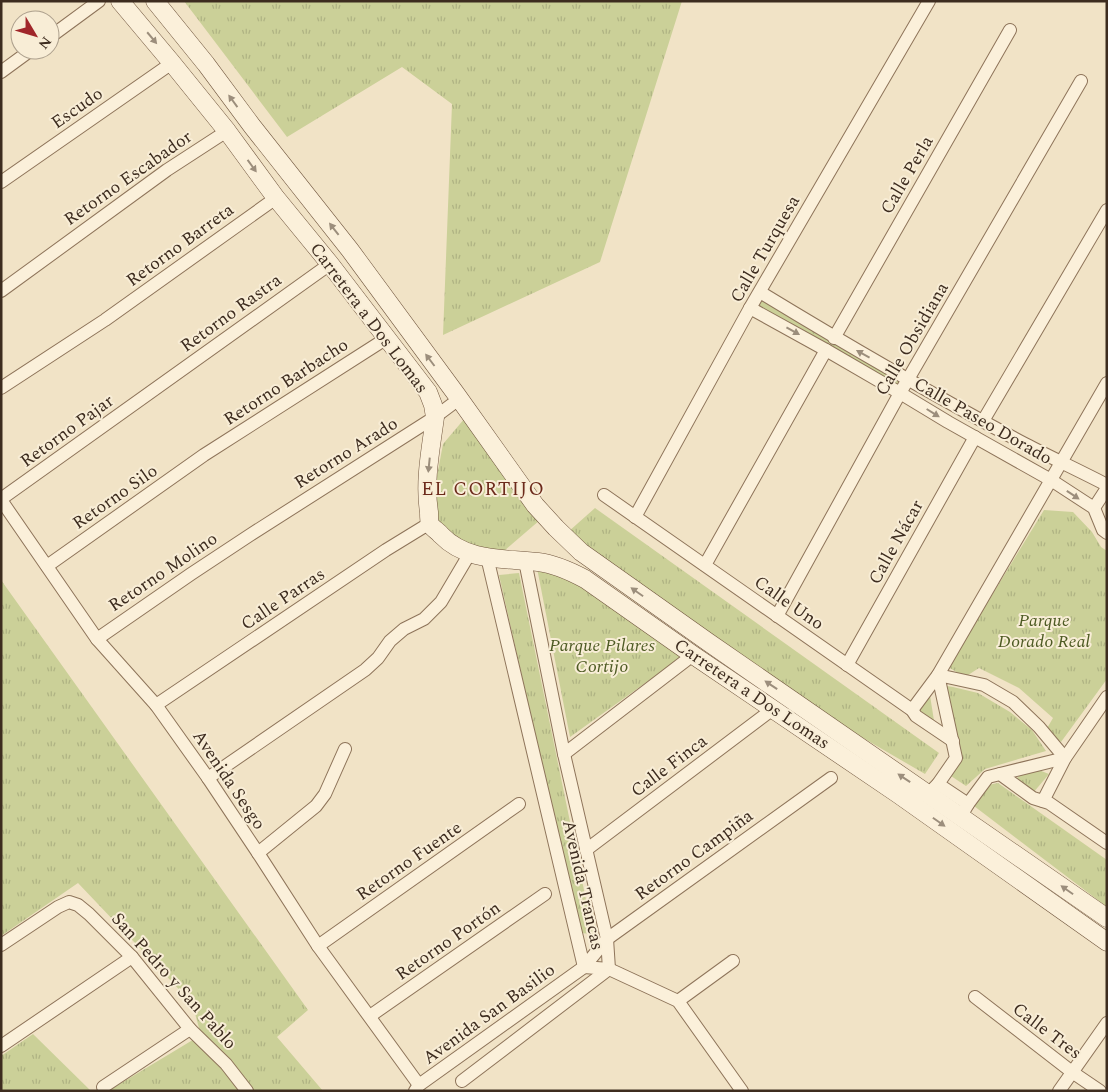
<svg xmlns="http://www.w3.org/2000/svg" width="1108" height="1092" viewBox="0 0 1108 1092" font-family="Spectral,serif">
<defs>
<pattern id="grass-tufts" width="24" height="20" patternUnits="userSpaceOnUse" patternTransform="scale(1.25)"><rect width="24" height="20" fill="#cbd098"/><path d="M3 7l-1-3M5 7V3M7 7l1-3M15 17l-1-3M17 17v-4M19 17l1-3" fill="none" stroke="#afb383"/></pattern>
</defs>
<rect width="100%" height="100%" fill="#f1e3c6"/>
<g fill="url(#grass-tufts)">
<polygon points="184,1 682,1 600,262 443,335 452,104 402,67 287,137"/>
<polygon points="760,298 902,381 899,389 757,306"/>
<polygon points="465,418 540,520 504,551 464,550 437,525 434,492 443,444"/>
<polygon points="595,508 939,753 925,774 851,731 748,666 568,532"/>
<polygon points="1044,510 1073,512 1092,532 1101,547 1107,551 1107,679 1061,742 1046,730 1053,718 1019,688 979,668 965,677 948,667"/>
<polygon points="537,568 575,579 683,656 570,737"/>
<polygon points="519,573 593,934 580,933 499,575"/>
<polygon points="1,580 308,1010 277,1037 323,1091 108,1091 201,1035 192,1003 78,883 1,936"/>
<polygon points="947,686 953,687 978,693 1010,712 1032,730 1046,751 985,769 966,786 951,776 944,696"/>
<polygon points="929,689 935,727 914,714"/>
<polygon points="1036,769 1049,774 1033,793 1012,782 1024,772"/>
<polygon points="998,783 1107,860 1107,907 974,806 988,785"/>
<polygon points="33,1034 91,1091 1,1091 1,1056"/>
</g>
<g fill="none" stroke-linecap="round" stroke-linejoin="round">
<defs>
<g id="street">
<polyline points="50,37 99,1"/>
<polyline points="1,72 31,50"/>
<polyline points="1,182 172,63"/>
<polyline points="1,291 167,170 227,131"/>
<path d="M760,292C847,345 935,396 1025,444C1052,458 1080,471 1107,485"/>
<polyline points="750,308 826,350 900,393 948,422 1051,480 1094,508 1103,530 1107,533"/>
<polyline points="834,338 1010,30"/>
<polyline points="1,388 105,320 276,198"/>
<polyline points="983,421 1107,210"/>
<polyline points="604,495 912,710 916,716 953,741"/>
<polyline points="1,499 330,264"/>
<polyline points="1,500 97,639 156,705 208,778 258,853 318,946 419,1085"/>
<polyline points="1094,508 1107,488"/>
<polyline points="635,517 750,308 929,1"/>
<polyline points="487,557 584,967 609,969 678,1001 742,1091"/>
<polyline points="525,561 564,754 607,939 609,969"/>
<polyline points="705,565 826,350"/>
<polyline points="47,566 204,455 387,338"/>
<polyline points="777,616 900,393 1081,81"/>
<polyline points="97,639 191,574 250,535 435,417 459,399"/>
<polyline points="847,665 975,437"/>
<polyline points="156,705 386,550 430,523"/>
<polyline points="912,710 938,675 1107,383"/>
<polyline points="564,754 693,655"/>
<polyline points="208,778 365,670 378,658 390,641 404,629 424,619 441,602 470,553"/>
<polyline points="938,784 968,804"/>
<polyline points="928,794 938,784 956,758 938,675 984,685 1013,702 1039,727 1065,758 1000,774"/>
<polyline points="1043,801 1065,758 1107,697"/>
<polyline points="961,816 968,804 988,777 1000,774 1033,798 1049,803 1107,843"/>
<polyline points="586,850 773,709"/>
<polyline points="258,853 316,806 325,794 345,749"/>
<polyline points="1,945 58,907 69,902 78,905 89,914 132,957 190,1029 226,1064 247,1091"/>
<polyline points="318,946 519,804"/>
<polyline points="975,997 1072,1072 1100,1091"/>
<polyline points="678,1001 733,961"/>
<polyline points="370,1016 545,894"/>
<polyline points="1,1046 132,957"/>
<polyline points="462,1081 609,969"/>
<polyline points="103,1087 190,1029"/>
<polyline points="415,1091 419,1085 584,967 607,939 831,778"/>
<polyline points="1059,1091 1107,1023"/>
</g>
<g id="secondary">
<path d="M120,1L172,63L227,131L276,198L330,264L428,392L433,405L435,417C431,448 424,481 429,512C429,515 429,521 430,524C432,528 438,531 441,535C467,562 504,558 538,562C555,564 570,571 585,579L693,655L898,794L1107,942"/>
<polyline points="155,1 206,64 252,126 350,250 456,394 535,505 556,528 581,552 708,642 1107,918"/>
</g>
</defs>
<use href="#street" stroke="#8e745a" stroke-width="14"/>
<use href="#secondary" stroke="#70553d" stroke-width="19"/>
<use href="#street" stroke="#fbf0da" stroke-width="12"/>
<use href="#secondary" stroke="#fbf0da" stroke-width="18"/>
</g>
<defs><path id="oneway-solid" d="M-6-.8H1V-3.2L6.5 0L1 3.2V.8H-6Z" transform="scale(1.25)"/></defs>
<g fill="#9c8e7c">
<use href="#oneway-solid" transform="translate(152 38) rotate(50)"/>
<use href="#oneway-solid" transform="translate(233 101) rotate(-126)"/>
<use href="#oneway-solid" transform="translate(252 166) rotate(54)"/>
<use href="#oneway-solid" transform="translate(334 229) rotate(-128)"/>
<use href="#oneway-solid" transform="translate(793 331) rotate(29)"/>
<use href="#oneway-solid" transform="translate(863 354) rotate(-151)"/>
<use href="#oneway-solid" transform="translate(430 360) rotate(-127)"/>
<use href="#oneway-solid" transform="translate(933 413) rotate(32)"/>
<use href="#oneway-solid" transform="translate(429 465) rotate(96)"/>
<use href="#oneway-solid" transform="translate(1073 495) rotate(34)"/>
<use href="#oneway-solid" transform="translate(637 592) rotate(-145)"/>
<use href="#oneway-solid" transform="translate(771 685) rotate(-146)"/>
<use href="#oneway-solid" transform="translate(904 778) rotate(-146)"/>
<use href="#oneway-solid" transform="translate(939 822) rotate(35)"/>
<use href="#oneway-solid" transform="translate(1067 890) rotate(-145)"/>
</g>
<g text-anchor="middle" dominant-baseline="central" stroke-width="4" stroke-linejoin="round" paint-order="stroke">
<g font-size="18" fill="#3d2c1f" stroke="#f8edd6">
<text transform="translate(77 108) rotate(-35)">Escudo</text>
<text transform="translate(907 175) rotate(-60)">Calle Perla</text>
<text transform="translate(128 178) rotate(-35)">Retorno Escabador</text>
<text transform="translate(180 245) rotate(-36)">Retorno Barreta</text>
<text transform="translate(765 249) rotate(-60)">Calle Turquesa</text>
<text transform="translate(231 313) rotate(-36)">Retorno Rastra</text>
<text transform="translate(369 318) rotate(53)">Carretera a Dos Lomas</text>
<text transform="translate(912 339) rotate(-60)">Calle Obsidiana</text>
<text transform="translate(286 382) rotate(-33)">Retorno Barbacho</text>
<text transform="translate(983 421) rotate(30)">Calle Paseo Dorado</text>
<text transform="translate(67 431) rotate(-36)">Retorno Pajar</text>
<text transform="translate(346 453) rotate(-32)">Retorno Arado</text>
<text transform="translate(115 497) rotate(-35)">Retorno Silo</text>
<text transform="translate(896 542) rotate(-61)">Calle Nácar</text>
<text transform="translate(163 572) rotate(-34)">Retorno Molino</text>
<text transform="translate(283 599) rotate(-34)">Calle Parras</text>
<text transform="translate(789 603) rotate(35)">Calle Uno</text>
<text transform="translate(752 694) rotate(34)">Carretera a Dos Lomas</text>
<text transform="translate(669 766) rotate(-37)">Calle Finca</text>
<text transform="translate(229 780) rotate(56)">Avenida Sesgo</text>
<text transform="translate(694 855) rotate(-36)">Retorno Campiña</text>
<text transform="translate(409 861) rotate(-35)">Retorno Fuente</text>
<text transform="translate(583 885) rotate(77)">Avenida Trancas</text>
<text transform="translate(448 941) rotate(-35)">Retorno Portón</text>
<text transform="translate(174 981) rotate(48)">San Pedro y San Pablo</text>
<text transform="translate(489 1014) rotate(-36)">Avenida San Basilio</text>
<text transform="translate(1047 1031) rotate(37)">Calle Tres</text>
</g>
<g font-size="18" font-style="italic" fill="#4e5b24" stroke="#f8edd6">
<text x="1044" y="620">Parque<tspan x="1044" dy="21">Dorado Real</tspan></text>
<text x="602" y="645">Parque Pilares<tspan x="602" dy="21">Cortijo</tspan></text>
</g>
<g font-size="19" letter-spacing="1" fill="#6c2a1b" stroke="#f8edd6">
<text x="483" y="489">EL CORTIJO</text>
</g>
</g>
<rect width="1108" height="1092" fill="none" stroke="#3d2c1f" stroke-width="5"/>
<g transform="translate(35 35) rotate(128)"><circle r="24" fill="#f8edd6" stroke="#ada08d"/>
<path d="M0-4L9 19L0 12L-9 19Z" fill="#a0262a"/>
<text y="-8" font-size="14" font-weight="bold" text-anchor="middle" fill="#3d2c1f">N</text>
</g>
</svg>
